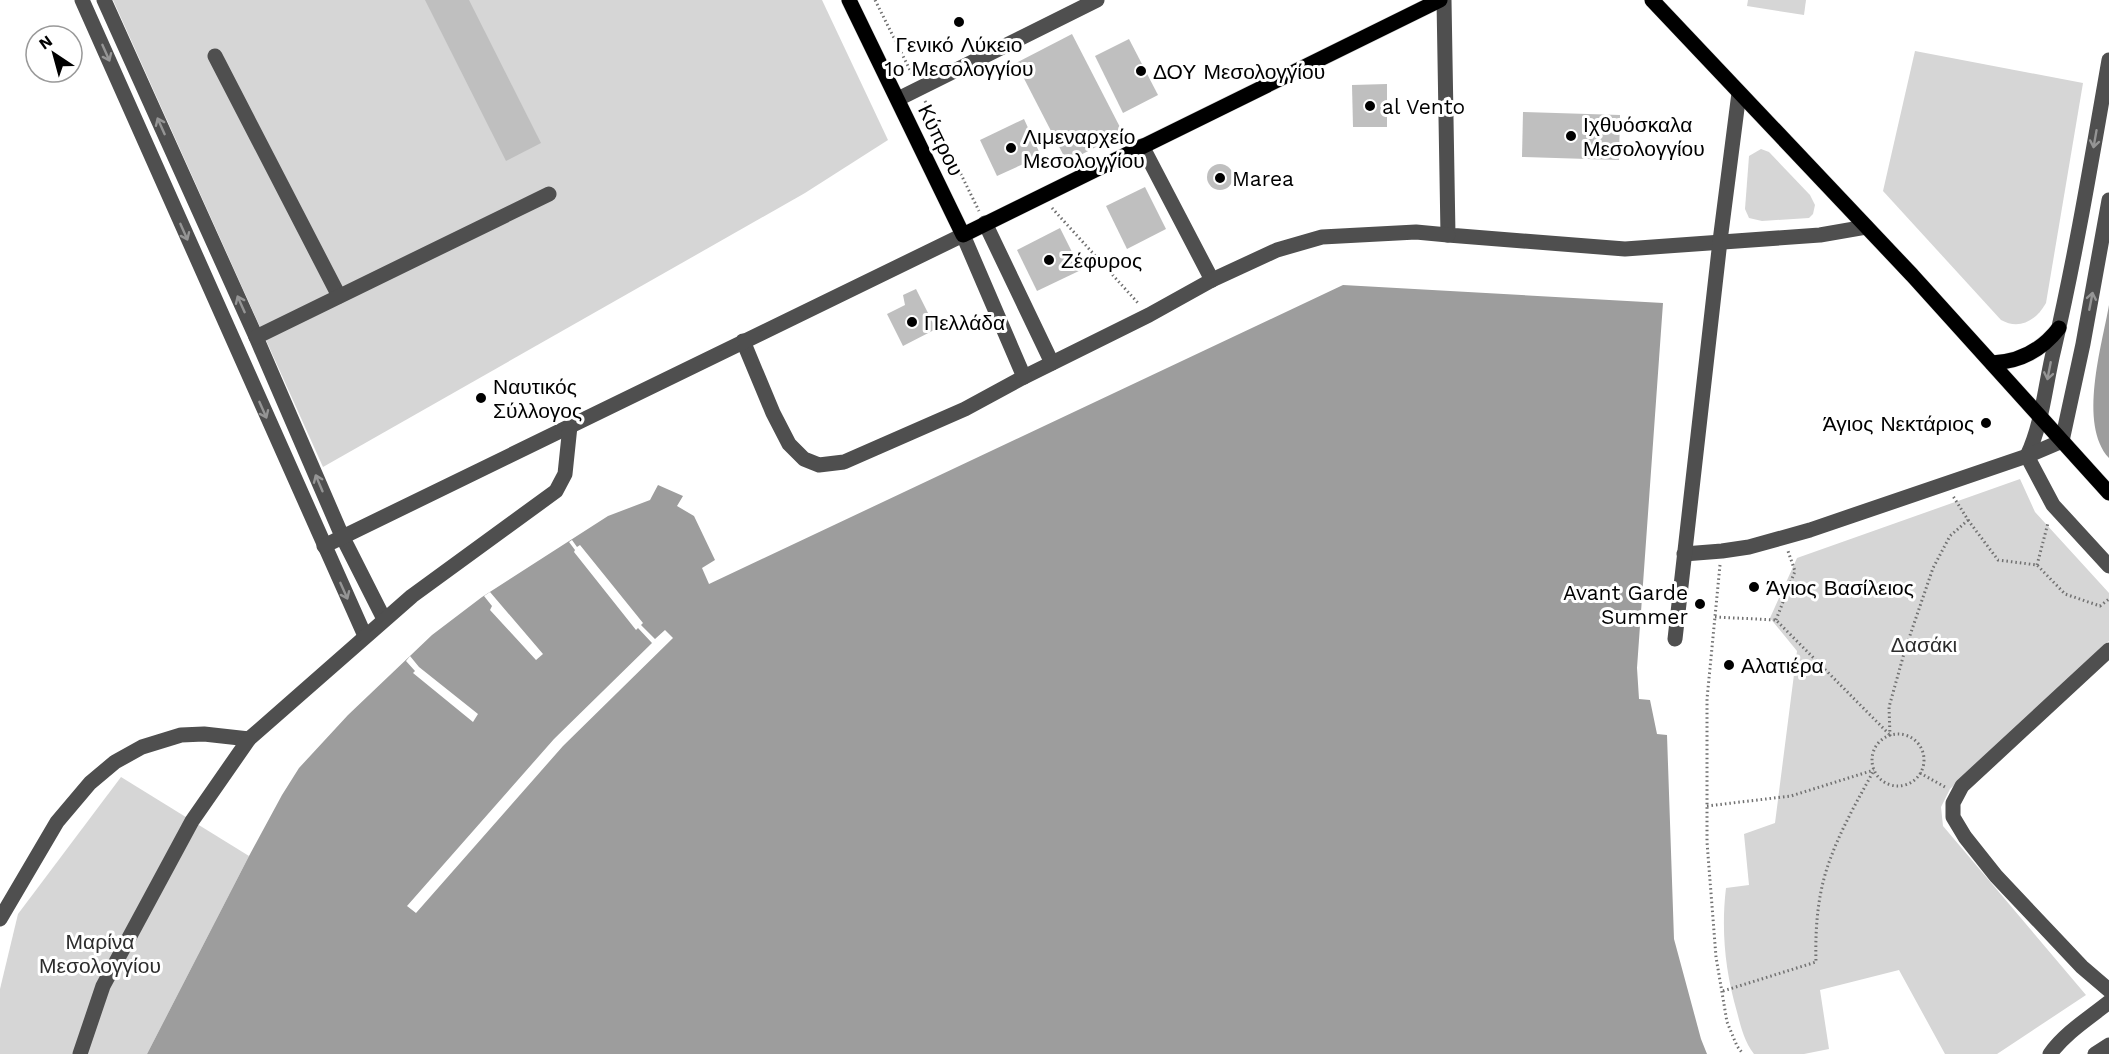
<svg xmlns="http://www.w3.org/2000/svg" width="2109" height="1054" viewBox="0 0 2109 1054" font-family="'Work Sans',sans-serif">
<rect width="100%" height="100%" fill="#fff"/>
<g fill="#d6d6d6">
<polygon points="113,0 822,0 888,140 805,193 323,467"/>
<polygon points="1748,0 1806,0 1804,15 1747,6"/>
<path d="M1915,51L2083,83L2046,303C2036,321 2019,330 2001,320L1883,191Z"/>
<polygon points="1761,149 1769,152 1810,195 1815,205 1813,214 1809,218 1762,221 1749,218 1745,209 1749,156"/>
<path d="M2020,479L2035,512L2109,593V641L1950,789L1941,807L1943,826L2086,995L1997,1054H1945L1899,970L1820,990L1829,1049L1804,1054H1754C1744,1041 1741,1027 1737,1012C1725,971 1721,930 1726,888L1749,885L1744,834L1775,823L1797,651L1770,618L1797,558Z"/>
<polygon points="121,777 249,856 147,1054 0,1054 0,989 18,914"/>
</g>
<g fill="#9d9d9d">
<polygon points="1343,285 1663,303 1637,668 1639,699 1650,700 1657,734 1667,735 1674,939 1701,1039 1707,1054 147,1054 249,856 282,795 299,768 348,715 432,635 482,597 608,516 650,500 658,485 683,496 677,506 694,516 715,560 702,568 709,584"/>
<path d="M2109,305V458C2078,424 2102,346 2109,305Z"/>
</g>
<g fill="#fff">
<polygon points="572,540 577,547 580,545 643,623 641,625 655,639 665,630 673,638 563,746 416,913 407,906 554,739 652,643 638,628 636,630 574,552 575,550 569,542"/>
<polygon points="490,592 543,654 536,660 490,610 492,606 484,596"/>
<polygon points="410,656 419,667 478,714 473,722 413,673 415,671 406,661"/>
</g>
<g fill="#bfbfbf">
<polygon points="425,0 469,0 541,143 506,161"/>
<polygon points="1072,34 1123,133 1067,162 1016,63"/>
<polygon points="1129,39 1158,95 1123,113 1095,56"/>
<polygon points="1387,84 1387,127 1353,127 1352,85"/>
<polygon points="1523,112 1620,115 1619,160 1522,157"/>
<polygon points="1024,119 1041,156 997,176 980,140"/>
<circle cx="1220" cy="177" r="13"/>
<polygon points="1145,187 1166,229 1127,249 1106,206"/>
<polygon points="1060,228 1081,270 1037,291 1017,250"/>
<polygon points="916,289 936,329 903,346 887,314 905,305 903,295"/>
</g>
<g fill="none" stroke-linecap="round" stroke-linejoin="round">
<defs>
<g id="major">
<polyline points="849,0 963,235 1440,0"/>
<polyline points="1652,0 1912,275 2109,493"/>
<path d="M1992,363C2020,362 2042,350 2059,328"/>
</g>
</defs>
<use href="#major" stroke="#dbdbdb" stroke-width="16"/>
<g stroke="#717171" stroke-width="3" stroke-dasharray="1.5 3" stroke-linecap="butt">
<polyline points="875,0 913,76"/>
<polyline points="925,101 979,211"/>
<polyline points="1052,208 1138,303"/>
<polyline points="1968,520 1998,560 2037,565 2065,594 2100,606 2109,599"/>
<polyline points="1720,565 1707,699 1707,842 1716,957 1727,1022 1737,1046 1743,1054"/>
<polyline points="2037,565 2048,523"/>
<polyline points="1715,617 1776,620 1889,734"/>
<polyline points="1776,620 1795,571 1788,551"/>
<circle cx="1898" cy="760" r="26"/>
<polyline points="1890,736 1889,707 1905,650 1933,568 1950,536 1968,520 1953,496"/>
<polyline points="1920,773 1945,787"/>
<polyline points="1707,806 1791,796 1874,770"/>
<path d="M1723,991L1816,962C1815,926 1818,890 1831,857C1842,827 1859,798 1874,770"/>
</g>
<g stroke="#4f4f4f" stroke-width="15">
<polyline points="82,0 365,636"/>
<polyline points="104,0 256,337 342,536 384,619"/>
<polyline points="1444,0 1448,235 1625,249 1820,235 1866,227"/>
<polyline points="215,56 339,296"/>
<polyline points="898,99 1097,0"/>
<polyline points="1142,146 1212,280"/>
<polyline points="985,223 1052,363"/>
<polyline points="256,337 549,194"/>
<polyline points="743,341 773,413 789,444 804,459 819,465 844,462 965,409 1024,377 1149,315 1212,280 1277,250 1322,237 1416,232 1448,235"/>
<path d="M2027,456C2043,422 2045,385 2054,349C2076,254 2092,157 2109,60"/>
<polyline points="2027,456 2053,505 2109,566"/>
<polyline points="324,546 963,235 1024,377"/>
<polyline points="1684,554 1722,551 1749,547 1810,530 2027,456 2062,441 2083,344 2109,200"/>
<polyline points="1675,639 1720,241 1739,93"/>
<polyline points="2109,650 1962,786 1953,803 1953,817 1965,837 1996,876 2082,967 2109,990"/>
<polyline points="0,919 57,822 90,783 115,762 142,747 181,735 204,734 249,739"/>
<polyline points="80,1054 103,986 192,821 249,739 412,596 556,491 565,474 570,426"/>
<path d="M2050,1054C2065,1033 2089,1018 2109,1002"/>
<polyline points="2095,1054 2109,1045"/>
</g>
<use href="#major" stroke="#000" stroke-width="15"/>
</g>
<defs><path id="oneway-shaft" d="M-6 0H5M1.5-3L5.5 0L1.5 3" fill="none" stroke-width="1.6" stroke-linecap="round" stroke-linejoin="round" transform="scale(1.5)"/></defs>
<g stroke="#959595">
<use href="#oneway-shaft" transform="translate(106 53) rotate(66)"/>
<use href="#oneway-shaft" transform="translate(161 126) rotate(-114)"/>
<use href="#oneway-shaft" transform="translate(2095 139) rotate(100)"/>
<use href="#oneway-shaft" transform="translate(184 232) rotate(66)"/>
<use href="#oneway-shaft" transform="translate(2091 301) rotate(-79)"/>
<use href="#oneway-shaft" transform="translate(241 304) rotate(-114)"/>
<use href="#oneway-shaft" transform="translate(2049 371) rotate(101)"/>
<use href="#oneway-shaft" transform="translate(263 410) rotate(66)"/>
<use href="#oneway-shaft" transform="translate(319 483) rotate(-113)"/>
<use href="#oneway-shaft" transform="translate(344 591) rotate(66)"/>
</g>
<g fill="#000" stroke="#fff" stroke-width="2">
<circle cx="959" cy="22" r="6"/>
<circle cx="1141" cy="71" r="6"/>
<circle cx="1370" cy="106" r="6"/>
<circle cx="1571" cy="136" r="6"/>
<circle cx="1011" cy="148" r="6"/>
<circle cx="1220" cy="178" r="6"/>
<circle cx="1049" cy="260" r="6"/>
<circle cx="912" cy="322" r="6"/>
<circle cx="481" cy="398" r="6"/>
<circle cx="1986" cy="423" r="6"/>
<circle cx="1754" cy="587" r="6"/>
<circle cx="1700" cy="604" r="6"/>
<circle cx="1729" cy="665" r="6"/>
</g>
<g text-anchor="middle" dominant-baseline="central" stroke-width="6" stroke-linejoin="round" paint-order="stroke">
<g font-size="21" fill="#000" stroke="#fff" text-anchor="start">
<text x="959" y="44" text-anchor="middle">Γενικό Λύκειο<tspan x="959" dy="24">1ο Μεσολογγίου</tspan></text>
<text x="1153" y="71">ΔΟΥ Μεσολογγίου</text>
<text x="1382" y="106">al Vento</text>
<text x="1583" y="124">Ιχθυόσκαλα<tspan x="1583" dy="24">Μεσολογγίου</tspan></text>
<text x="1023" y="136">Λιμεναρχείο<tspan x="1023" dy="24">Μεσολογγίου</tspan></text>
<text x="1232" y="178">Marea</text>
<text x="1061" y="260">Ζέφυρος</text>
<text x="924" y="322">Πελλάδα</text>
<text x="493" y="386">Ναυτικός<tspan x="493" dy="24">Σύλλογος</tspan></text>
<text x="1974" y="423" text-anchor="end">Άγιος Νεκτάριος</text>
<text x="1766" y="587">Άγιος Βασίλειος</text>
<text x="1688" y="592" text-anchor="end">Avant Garde<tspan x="1688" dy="24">Summer</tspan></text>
<text x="1741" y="665">Αλατιέρα</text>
</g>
<g font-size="21" fill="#000" stroke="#fff">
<text transform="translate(941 140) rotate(64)">Κύπρου</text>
</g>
<g font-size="21" fill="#2d2d2d" stroke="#fff">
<text x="1924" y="644">Δασάκι</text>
<text x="100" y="941">Μαρίνα<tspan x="100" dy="24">Μεσολογγίου</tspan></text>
</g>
</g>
<g transform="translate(54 54) rotate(324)"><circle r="28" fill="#ffffff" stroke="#999999" stroke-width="1.5"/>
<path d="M0-4.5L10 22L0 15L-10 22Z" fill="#000000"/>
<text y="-9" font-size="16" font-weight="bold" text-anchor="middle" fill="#000000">N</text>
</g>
</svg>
